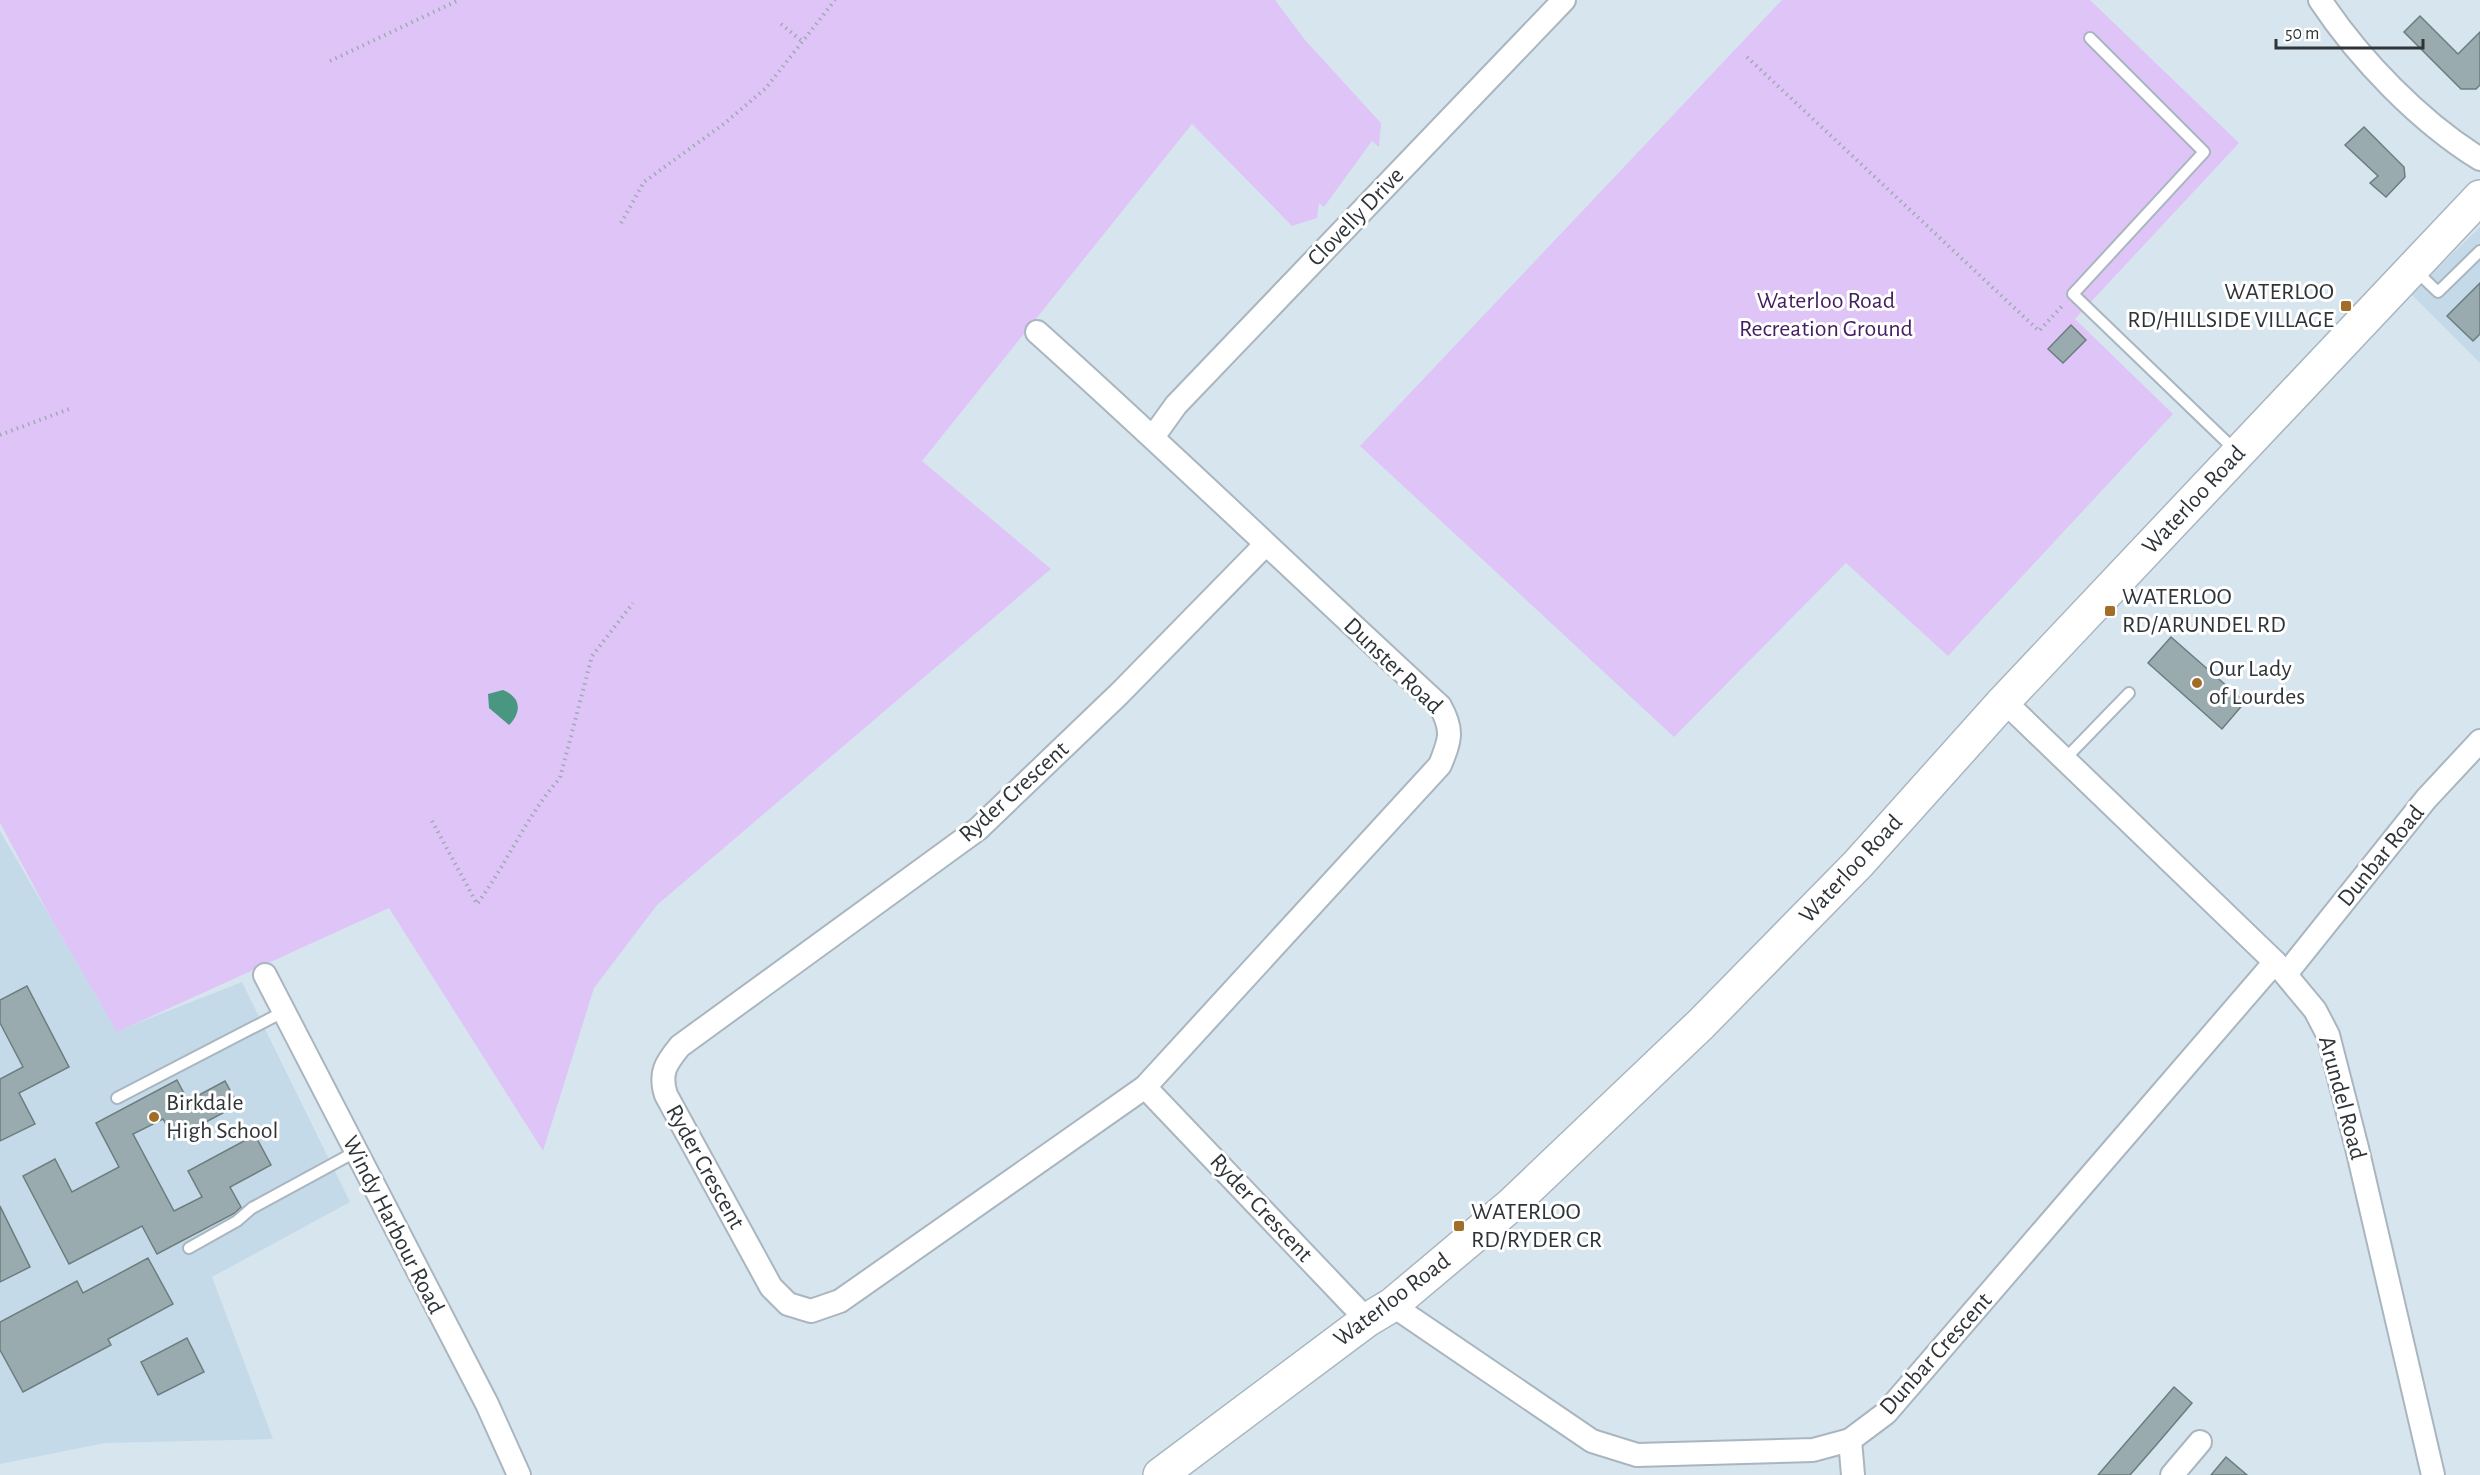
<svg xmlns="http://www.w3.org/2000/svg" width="2480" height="1475" viewBox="0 0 2480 1475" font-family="'Alegreya Sans',sans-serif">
<rect width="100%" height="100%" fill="#d7e5ef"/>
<g fill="#c5dae8">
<polygon points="2480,227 2480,363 2411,294"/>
<polygon points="0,831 117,1031 242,982 350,1202 212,1277 273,1439 105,1443 0,1464"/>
</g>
<g fill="#dfc5f7">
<polygon points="0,0 1275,0 1305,40 1381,123 1379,147 1372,141 1324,207 1319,203 1317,218 1292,226 1192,124 922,461 1051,569 657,905 594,988 543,1151 389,908 117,1032 52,920 0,823"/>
<polygon points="1782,0 2090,0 2239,143 2075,319 2173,414 1948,656 1846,563 1674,737 1360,446"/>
</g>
<path fill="#4a9781" d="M503,690C521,697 522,712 509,725L489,708L488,694Z"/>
<g fill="#99abae" stroke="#6c7d7f" stroke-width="1.5">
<polygon points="2420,16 2458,54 2480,32 2480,85 2476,89 2461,89 2404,32"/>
<polygon points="2364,127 2404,167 2405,177 2386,197 2370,183 2378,176 2345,145"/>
<polygon points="2480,283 2480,334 2473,341 2447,316"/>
<polygon points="2071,325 2086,340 2063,363 2048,349"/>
<polygon points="2171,637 2245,702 2222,729 2148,663"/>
<polygon points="27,986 69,1067 19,1093 35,1124 0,1141 0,1079 23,1067 0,1023 0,1000"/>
<polygon points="177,1080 188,1101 225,1081 238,1105 174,1139 163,1119 133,1134 174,1211 202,1197 188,1171 255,1135 271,1165 230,1187 241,1207 235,1213 157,1254 142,1226 69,1264 23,1176 55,1159 72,1192 119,1167 96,1123"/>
<polygon points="0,1206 30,1267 0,1282"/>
<polygon points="148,1258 173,1304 108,1339 111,1345 23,1392 0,1350 0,1322 77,1281 83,1293"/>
<polygon points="187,1338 204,1372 158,1395 141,1362"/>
<polygon points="2174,1387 2192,1403 2157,1444 2130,1475 2098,1475"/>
<polygon points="2226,1457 2247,1475 2211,1475"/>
</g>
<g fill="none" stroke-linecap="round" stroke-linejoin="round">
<defs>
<g id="lane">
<polyline points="2090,38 2204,152 2073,294 2236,451"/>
<polyline points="2416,271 2438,292 2480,251"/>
<polyline points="2064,760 2129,693"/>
<polyline points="117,1098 283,1012"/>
<polyline points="189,1248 237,1221 252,1208 355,1152"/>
</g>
<g id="street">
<path d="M2320,0C2359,59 2420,122 2480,159"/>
<path d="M1037,332C1173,454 1305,582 1440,706C1454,731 1450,740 1440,765L1145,1087L840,1301L811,1311L788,1304L771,1287L666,1095C659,1073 666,1063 680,1046L978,829L1119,694L1265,545"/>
<polyline points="1153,437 1176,405 1564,0"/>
<polyline points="2004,701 2275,962 2315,1010 2328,1035 2357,1148 2433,1475"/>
<polyline points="2286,974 2426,799 2480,741"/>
<polyline points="265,975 487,1404 519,1475"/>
<polyline points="1145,1087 1367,1320"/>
<polyline points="1392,1305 1592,1441 1637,1455 1813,1450 1850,1440 1886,1413 2275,962"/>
<polyline points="1850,1440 1853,1475"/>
<polyline points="2172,1475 2200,1442"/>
</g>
<polyline id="highway" points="1160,1475 1367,1320 1392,1305 1511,1205 1701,1024 1858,864 2004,701 2480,197"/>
</defs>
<use href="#lane" stroke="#a9b6c0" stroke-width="14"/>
<use href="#street" stroke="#a9b6c0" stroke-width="26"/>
<use href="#highway" stroke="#a9b6c0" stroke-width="36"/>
<g stroke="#9faab2" stroke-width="4" stroke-dasharray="1.5 4.5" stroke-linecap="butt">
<polyline points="781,24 803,42"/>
<polyline points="1747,57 2039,331 2064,304"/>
<polyline points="330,61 459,0"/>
<polyline points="621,223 644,182 725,123 766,88 835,0"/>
<polyline points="0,435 69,409"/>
<path d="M432,821L477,904C507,864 526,816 560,778L592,656L633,603"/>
</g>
<use href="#lane" stroke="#fff" stroke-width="10"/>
<use href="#street" stroke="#fff" stroke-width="22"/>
<use href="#highway" stroke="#fff" stroke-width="33"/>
</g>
<g fill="#a26d26" stroke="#fff" stroke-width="2">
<rect x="2340" y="300" width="12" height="12" rx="3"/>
<rect x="2104" y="605" width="12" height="12" rx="3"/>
<circle cx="2197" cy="683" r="6"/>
<circle cx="154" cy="1117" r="6"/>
<rect x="1453" y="1220" width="12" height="12" rx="3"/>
</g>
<g text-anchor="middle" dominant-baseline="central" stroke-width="6" stroke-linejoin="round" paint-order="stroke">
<g font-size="24" fill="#2f3438" stroke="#fff">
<text transform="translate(1356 217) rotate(-46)">Clovelly Drive</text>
<text transform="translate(2194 500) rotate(-47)">Waterloo Road</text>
<text transform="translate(1393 666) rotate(44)">Dunster Road</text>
<text transform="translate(1014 792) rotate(-42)">Ryder Crescent</text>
<text transform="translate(2381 856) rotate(-51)">Dunbar Road</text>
<text transform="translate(1851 869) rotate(-47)">Waterloo Road</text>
<text transform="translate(2342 1098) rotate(75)">Arundel Road</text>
<text transform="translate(705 1167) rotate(61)">Ryder Crescent</text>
<text transform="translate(1261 1208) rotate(47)">Ryder Crescent</text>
<text transform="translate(393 1225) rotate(63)">Windy Harbour Road</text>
<text transform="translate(1392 1300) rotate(-37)">Waterloo Road</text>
<text transform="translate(1936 1354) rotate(-48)">Dunbar Crescent</text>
</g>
<g font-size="24" fill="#2f3438" stroke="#fff" text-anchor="start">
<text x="2334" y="292" text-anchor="end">WATERLOO<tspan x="2334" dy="28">RD/HILLSIDE VILLAGE</tspan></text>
<text x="2122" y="597">WATERLOO<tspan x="2122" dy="28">RD/ARUNDEL RD</tspan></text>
<text x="2209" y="669">Our Lady<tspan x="2209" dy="28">of Lourdes</tspan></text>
<text x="166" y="1103">Birkdale<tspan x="166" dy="28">High School</tspan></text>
<text x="1471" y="1212">WATERLOO<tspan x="1471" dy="28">RD/RYDER CR</tspan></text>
</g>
<g font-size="24" fill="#441e60" stroke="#fff">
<text x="1826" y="301">Waterloo Road<tspan x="1826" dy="28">Recreation Ground</tspan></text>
</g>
</g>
<path d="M2276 39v9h147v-9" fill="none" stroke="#2f3438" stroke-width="3"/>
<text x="2285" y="39" font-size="18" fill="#2f3438" stroke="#ffffff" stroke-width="4.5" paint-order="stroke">50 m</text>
</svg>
